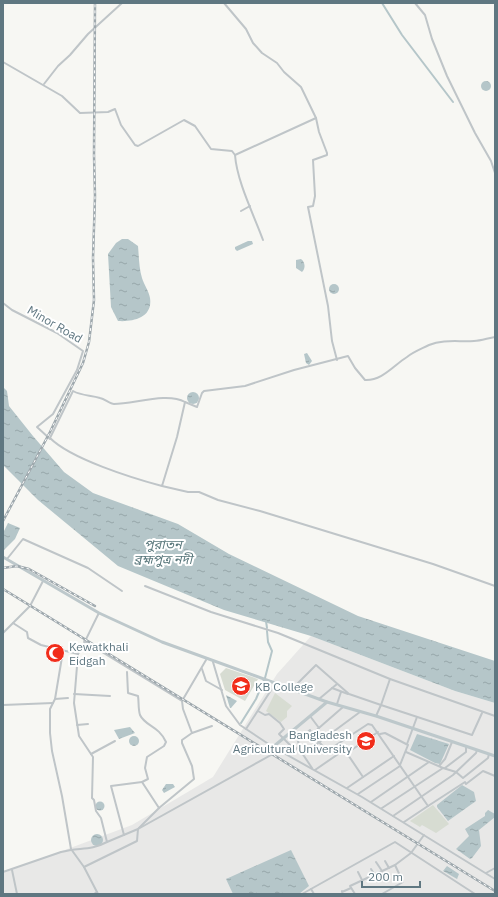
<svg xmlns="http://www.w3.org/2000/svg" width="498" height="897" viewBox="0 0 498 897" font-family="'IBM Plex Sans','Noto Sans Bengali',sans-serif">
<defs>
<pattern id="water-ripples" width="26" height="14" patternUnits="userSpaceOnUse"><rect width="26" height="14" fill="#b5c6c9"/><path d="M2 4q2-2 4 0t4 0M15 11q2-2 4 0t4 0" fill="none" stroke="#96a6a9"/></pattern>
</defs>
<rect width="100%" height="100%" fill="#f7f7f3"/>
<polygon fill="#e8e8e7" points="311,636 455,691 495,703 495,894 3,894 3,873 132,825 213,777 277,674"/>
<g fill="#d7dcd2">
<polygon points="226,668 258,679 245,701 225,690 220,674"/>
<polygon points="275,693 292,706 287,711 287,717 281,722 266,711"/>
<polygon points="433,805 449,824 436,833 422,825 420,827 410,821"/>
</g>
<g fill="url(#water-ripples)">
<circle cx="486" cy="86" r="5"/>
<path d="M122,239H128L138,246C139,257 139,268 142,278C144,285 149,291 150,298C153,318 133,322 118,321L111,307L108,254L116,243Z"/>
<polygon points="248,241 252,241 253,244 237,251 235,249 235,247"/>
<path d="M296,260L301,259C305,262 306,268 302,272L296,268Z"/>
<circle cx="334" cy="289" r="5"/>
<polygon points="307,353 312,361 309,365 306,363 304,354"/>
<polygon points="3,387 7,391 9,406 33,436 64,472 93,493 178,524 229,554 358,616 495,661 495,703 455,691 311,636 224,610 118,566 38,500 3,465"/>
<circle cx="193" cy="398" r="6"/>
<polygon points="8,523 20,528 15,539 3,551 3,533"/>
<polygon points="226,695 237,701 231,708 230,708"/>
<polygon points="130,727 135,733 119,739 114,730"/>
<polygon points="417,734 449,744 440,764 435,763 410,750"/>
<circle cx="134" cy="741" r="5"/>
<polygon points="166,784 173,784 175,787 164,793 162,790"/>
<polygon points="462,785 474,792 476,801 448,821 437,807 437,805"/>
<circle cx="100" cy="806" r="4.5"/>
<polygon points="488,810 495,814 495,817 479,830 481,846 472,858 470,859 456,849 469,836 465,829 485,816 485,813"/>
<circle cx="97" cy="840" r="6"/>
<polygon points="291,850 309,886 299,894 233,894 226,879"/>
<polygon points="447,866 459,874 457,879 443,871"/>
</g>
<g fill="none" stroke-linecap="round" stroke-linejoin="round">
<g stroke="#b5c6c9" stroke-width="2">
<polyline points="382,3 402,35 453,102"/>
<polyline points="266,621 267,628"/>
<polyline points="265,678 272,651 268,642 267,631"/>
<polyline points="241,723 256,699 264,680"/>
</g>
<g stroke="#bfc5c8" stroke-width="2">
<polyline points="415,3 425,15 432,39 447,76 475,133 491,161 495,173"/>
<polyline points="3,62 62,96 80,113 108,112 115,109 121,125 135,145 138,146 184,120 195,126 211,149 232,151 235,155 316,118 301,87 284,72 277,63 262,53 253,43 246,29 224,3"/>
<polyline points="44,84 58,66 70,55 88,34 122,3"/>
<polyline points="316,118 319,132 327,153 327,155 313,160 315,196 313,206 308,207 328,306 332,341 337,360"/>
<path d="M235,155C237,182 254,215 263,240"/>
<polyline points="241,211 250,206"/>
<polyline points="3,303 12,310 57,333 83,351 77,370 53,414 37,427 50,439"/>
<path d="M185,402L197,407L202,393L204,391L245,386L294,370L348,356L355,368L365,380C382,381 394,365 407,357C413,352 421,349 429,345C443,339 459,342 474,341C481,341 488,338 495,337"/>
<path d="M162,486C132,478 71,459 50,438L73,391C82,396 91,395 100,398C105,399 110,404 114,404C134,404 167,392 185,402L177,437L162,486L188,492H199L218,500L260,511L433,564L495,586"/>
<polyline points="7,559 23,539 88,568 122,591"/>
<polyline points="145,586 211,612 278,633 390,679 495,716"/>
<path d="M13,623L27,632L28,638L41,645L78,654C81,651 95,620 99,613"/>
<polyline points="3,633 30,606 43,581"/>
<polyline points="84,641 182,701"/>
<polyline points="63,651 55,699 50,709 50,733 52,751 62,796 71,849 84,867 98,894"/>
<polyline points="78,654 74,703 79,736 93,757 92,798 94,800 96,811 101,818 107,842 138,829 159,808 194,779 192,766 182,743 182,740 192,733 183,709 182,701 206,660"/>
<polyline points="213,662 226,706 240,725 273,747 362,797 495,879"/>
<polyline points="202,669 206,681 222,690"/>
<path d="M127,672L128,693L138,696C139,702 138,709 140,715C145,726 159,726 166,742L164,746L147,757L145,768L148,779L142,782L159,808"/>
<polyline points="332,688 348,694"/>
<polyline points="292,689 316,665 349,694 381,705 390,679"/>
<polyline points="74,694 110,696"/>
<polyline points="55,699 68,698"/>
<polyline points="319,699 337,684"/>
<polyline points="337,704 341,692"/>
<polyline points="3,705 53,703"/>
<polyline points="343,707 312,734 327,751 368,724 372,725 428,806 404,822"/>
<polyline points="258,711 265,715 269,714 280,723 284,729 279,734 295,750 299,746 298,741 310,730 312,734"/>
<polyline points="310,716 319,728"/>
<polyline points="376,716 381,705 472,735 482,713"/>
<polyline points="77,725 88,724"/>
<polyline points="246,729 275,684"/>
<polyline points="192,733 212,726"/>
<polyline points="380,734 385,733 408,745 400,765"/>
<polyline points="340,743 363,777"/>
<polyline points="407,744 417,717"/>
<polyline points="298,747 312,768"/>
<polyline points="406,752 443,768"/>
<polyline points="347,753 378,732"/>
<polyline points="91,754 115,741"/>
<polyline points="303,754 360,712"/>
<polyline points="439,766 445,759 452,742"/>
<polyline points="445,768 466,752 466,747"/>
<polyline points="315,770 344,750"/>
<polyline points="347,788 394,756"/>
<polyline points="358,794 400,766"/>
<polyline points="371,802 429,762"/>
<polyline points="428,806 465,782 466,784 483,771 495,776"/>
<polyline points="382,808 443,768 456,772 463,778 488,758 489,754"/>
<polyline points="393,816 453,775 476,753 477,750"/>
<polyline points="124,835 111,786 142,782"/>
<polyline points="385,861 389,868"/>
<polyline points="376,862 382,871"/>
<polyline points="84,867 137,841 138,829 280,750"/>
<polyline points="371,869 374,874"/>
<polyline points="12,870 17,894"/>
<path d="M3,872L61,852C79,847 90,851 107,842"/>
<polyline points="358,872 362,880"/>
<polyline points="486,873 495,868"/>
<polyline points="311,889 314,894"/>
<polyline points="342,891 342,892 351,888"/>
<polyline points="94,894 97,892"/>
<polyline points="302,894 395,842 475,894"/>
<polyline points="355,894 350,886 395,865 411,853 424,835"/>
<polyline points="382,894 403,882 395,865"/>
</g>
<g stroke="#bdc8cb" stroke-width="3">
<polyline points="3,557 99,613 162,642 327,702 376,716 495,756"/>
<polyline points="273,747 327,702"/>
</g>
<defs>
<g id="rail">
<polyline points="3,521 50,432 83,363 89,342 94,300 93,258 95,196 94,155 95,3"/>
<polyline points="3,568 17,566 29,569 95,606"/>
<polyline points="3,589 495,891"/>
</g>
</defs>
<use href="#rail" stroke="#9ea8ad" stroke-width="2.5"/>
<use href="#rail" stroke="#fff" stroke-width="1" stroke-dasharray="3" stroke-linecap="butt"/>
</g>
<defs>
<symbol id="mosque-disc" viewBox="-11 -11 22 22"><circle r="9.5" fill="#f12d1a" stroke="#fff"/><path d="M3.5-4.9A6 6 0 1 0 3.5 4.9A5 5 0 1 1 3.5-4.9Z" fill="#fff"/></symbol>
<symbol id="university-disc" viewBox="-11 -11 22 22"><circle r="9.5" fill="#f12d1a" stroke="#fff"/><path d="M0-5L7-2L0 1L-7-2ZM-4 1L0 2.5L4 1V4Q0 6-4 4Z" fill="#fff"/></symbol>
</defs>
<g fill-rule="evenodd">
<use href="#mosque-disc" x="44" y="642" width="22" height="22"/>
<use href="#university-disc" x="230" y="675" width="22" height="22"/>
<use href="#university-disc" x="355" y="730" width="22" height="22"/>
</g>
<g text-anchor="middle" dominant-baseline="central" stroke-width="4" stroke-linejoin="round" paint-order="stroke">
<g font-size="12" fill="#5f7781" stroke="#fff">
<text transform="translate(55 324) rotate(30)">Minor Road</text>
</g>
<g font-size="12" fill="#5f7781" stroke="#fff" text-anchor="start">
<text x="69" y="646">Kewatkhali<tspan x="69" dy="14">Eidgah</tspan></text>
<text x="255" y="686">KB College</text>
<text x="352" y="734" text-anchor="end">Bangladesh<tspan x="352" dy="14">Agricultural University</tspan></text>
</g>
<g font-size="13" font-style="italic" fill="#5a787c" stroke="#fff">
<text x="163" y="544">পুরাতন<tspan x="163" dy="15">ব্রহ্মপুত্র নদী</tspan></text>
</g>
</g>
<rect width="498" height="897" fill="none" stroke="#5f7781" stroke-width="8"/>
<path d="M362 881v6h58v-6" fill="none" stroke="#5f7781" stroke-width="2"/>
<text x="368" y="881" font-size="12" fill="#5f7781" stroke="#ffffff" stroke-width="3" paint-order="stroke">200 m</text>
</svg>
